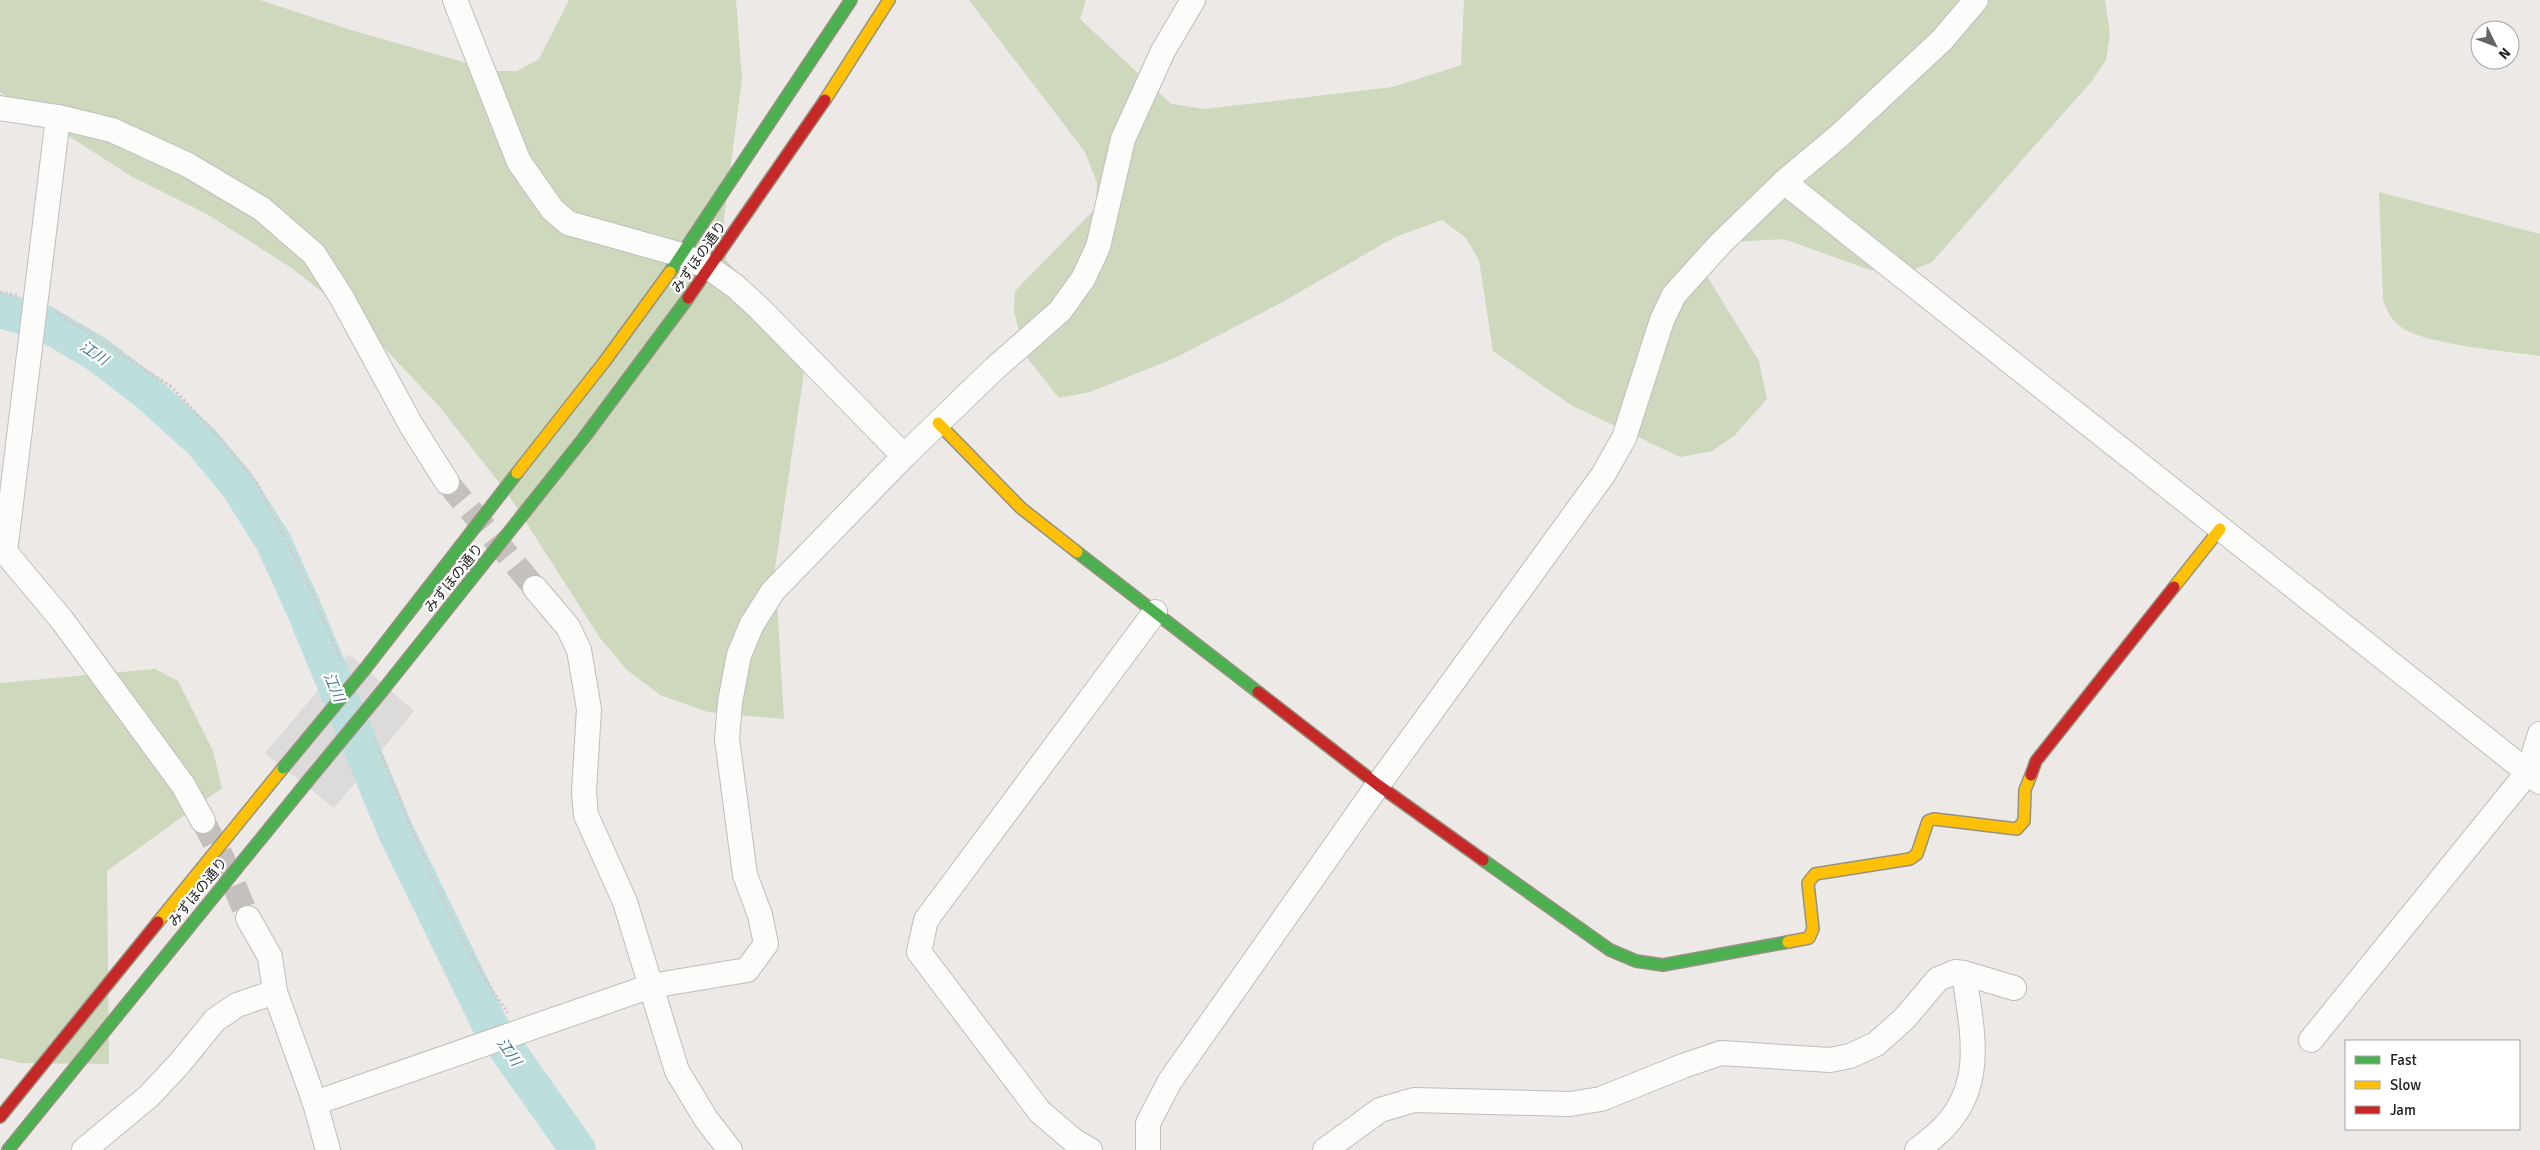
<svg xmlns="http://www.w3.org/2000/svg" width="2540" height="1150" viewBox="0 0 2540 1150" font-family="Signika,'Noto Sans JP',sans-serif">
<rect width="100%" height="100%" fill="#ece9e6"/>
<g fill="#cdd8bd">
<polygon points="0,0 260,0 354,31 495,71 517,71 539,59 569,0 736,0 742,79 724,218 726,260 801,341 805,366 775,568 784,719 708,712 660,695 627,670 600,638 508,494 439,406 357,319 290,267 207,214 131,176 0,92"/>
<polygon points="969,0 1086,0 1080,19 1171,104 1205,109 1393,87 1461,65 1464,0 2105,0 2110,34 2106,60 2091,82 1932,262 1913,270 1870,270 1784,239 1717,243 1694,255 1759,361 1767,399 1734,436 1712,451 1680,457 1571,405 1493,351 1479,260 1465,237 1442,220 1395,237 1277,305 1175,358 1090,392 1059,398 1025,355 1014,311 1015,291 1096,208 1097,183 1085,152"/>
<path d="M2379,192L2540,234V356C2507,351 2430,345 2404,329C2392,322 2387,311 2383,299Z"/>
<polygon points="155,669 178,681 213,751 222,788 107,871 109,1064 21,1063 0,1058 0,683"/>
</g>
<polygon fill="#dcdbda" points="349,654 414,711 334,808 265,753"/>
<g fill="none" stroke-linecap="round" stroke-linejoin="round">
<polyline stroke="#bcdedd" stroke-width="36" points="0,310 44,323 94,352 147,392 202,442 237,484 273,541 304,609 395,830 490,1025 578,1150"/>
<g stroke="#c3c0be" stroke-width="24" stroke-dasharray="24 12" stroke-linecap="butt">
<polyline points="447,482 535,588"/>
<polyline points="203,821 222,857 248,918"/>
</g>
<defs>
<g id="street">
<polyline points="455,0 519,162 552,209 568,223 682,255 711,269 735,286 760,309 904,456"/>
<polyline points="0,108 58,117 112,130 188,165 262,209 314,254 342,298 411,425 447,482"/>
<polyline points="1784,182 2540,782"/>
<polyline points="0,552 5,552 62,620 183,785 203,821"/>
<polyline points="5,552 58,117"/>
<polyline points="535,588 568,627 579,650 589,709 584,792 586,815 625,902 677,1071 706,1119 730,1150"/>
<polyline points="248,918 270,957 275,992 315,1103 328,1150"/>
<polyline points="2311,1040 2528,772 2540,734"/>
<polyline points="315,1103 651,986 747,970 766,944 760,915 745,875 727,739 730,702 739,655 752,624 773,591 904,456 994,369 1060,311 1083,279 1098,247 1123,139 1163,51 1193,0"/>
<polyline points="84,1150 149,1096 179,1064 215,1020 237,1005 275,992"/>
<polyline points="1090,1150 1073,1140 1040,1112 919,952 926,920 1155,612"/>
<polyline points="1148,1150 1148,1123 1170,1081 1378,785 1603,475 1624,438 1662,320 1674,295 1720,244 1784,182 1839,136 1942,40 1976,0"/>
<polyline points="1325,1150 1380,1110 1414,1100 1570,1104 1601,1099 1683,1066 1721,1053 1830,1060 1850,1056 1876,1044 1905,1018 1938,979 1955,972 1964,973 2014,988"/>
<path d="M1917,1150C1926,1143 1936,1136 1944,1127C1987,1083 1971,1027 1964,973"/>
</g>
<g id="fast">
<polyline points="670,272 851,0"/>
<polyline points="1077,552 1258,692"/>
<polyline points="365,669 517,473"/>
<polyline points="383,690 583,439 688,298"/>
<polyline points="1483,860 1610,950 1636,961 1663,965 1788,942"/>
<polyline points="8,1150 307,782"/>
</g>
<g id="slow">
<polyline points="825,100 889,0"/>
<polyline points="938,423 1021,508 1077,552"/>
<polyline points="517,473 605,361 670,272"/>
<polyline points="2174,587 2220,529"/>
<polyline points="158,922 283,768"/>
<polyline points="1788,942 1809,938 1813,929 1808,883 1815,874 1910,859 1917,854 1928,821 1934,819 2017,829 2024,821 2025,790 2031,775"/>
</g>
<g id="jam">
<polyline points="688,298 825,100"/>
<polyline points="1258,692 1378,785 1483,860"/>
<polyline points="2031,775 2036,761 2174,587"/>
<polyline points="0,1117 158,922"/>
</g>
</defs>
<use href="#street" stroke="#bfbebd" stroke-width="26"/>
<use href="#fast" stroke="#95927f" stroke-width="14"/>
<use href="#slow" stroke="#95927f" stroke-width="14"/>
<use href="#jam" stroke="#95927f" stroke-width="14"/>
<g stroke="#d5c8c8" stroke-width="3" stroke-dasharray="2.5 2.5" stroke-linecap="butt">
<polyline points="0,292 17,295"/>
<polyline points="56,312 172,387 222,441 257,483 307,583 341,661"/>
<path d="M374,738C414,832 448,930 508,1013"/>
</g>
<use href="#street" stroke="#fcfcfb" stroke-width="24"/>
<use href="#fast" stroke="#4caf50" stroke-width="11"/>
<use href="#slow" stroke="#ffc107" stroke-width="11"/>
<use href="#jam" stroke="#c62828" stroke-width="11"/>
<defs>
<g id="fast-bridge">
<polyline points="283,768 365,669"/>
<polyline points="307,782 383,690"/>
</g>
</defs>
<use href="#fast-bridge" stroke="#95927f" stroke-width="14" stroke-linecap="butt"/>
<use href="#fast-bridge" stroke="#4caf50" stroke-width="11"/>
</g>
<g text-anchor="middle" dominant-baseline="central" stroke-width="4.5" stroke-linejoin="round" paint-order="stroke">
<g font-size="14" fill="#1e1e1e" stroke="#fff">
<text transform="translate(699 257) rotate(-55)">みずほの通り</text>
<text transform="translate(454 578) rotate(-51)">みずほの通り</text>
<text transform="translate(198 892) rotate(-51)">みずほの通り</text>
</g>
<g font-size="15" font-style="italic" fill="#477b91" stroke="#fff">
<text transform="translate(94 353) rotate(34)">江川</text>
<text transform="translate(334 687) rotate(67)">江川</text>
<text transform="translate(509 1052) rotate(55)">江川</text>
</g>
</g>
<rect x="2345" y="1040" width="175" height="90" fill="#ffffff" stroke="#a5a5a5"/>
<rect x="2355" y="1056" width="25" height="8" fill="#4caf50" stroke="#a5a5a5"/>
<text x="2390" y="1065" font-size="15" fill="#1e1e1e">Fast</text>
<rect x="2355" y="1081" width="25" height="8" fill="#ffc107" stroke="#a5a5a5"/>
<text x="2390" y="1090" font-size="15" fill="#1e1e1e">Slow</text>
<rect x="2355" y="1106" width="25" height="8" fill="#c62828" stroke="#a5a5a5"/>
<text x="2390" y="1115" font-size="15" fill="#1e1e1e">Jam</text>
<g transform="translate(2495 45) rotate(132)"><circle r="24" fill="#ffffff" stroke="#a5a5a5"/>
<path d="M0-4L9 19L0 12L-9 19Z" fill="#666564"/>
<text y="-8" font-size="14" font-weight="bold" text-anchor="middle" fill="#1e1e1e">N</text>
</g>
</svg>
